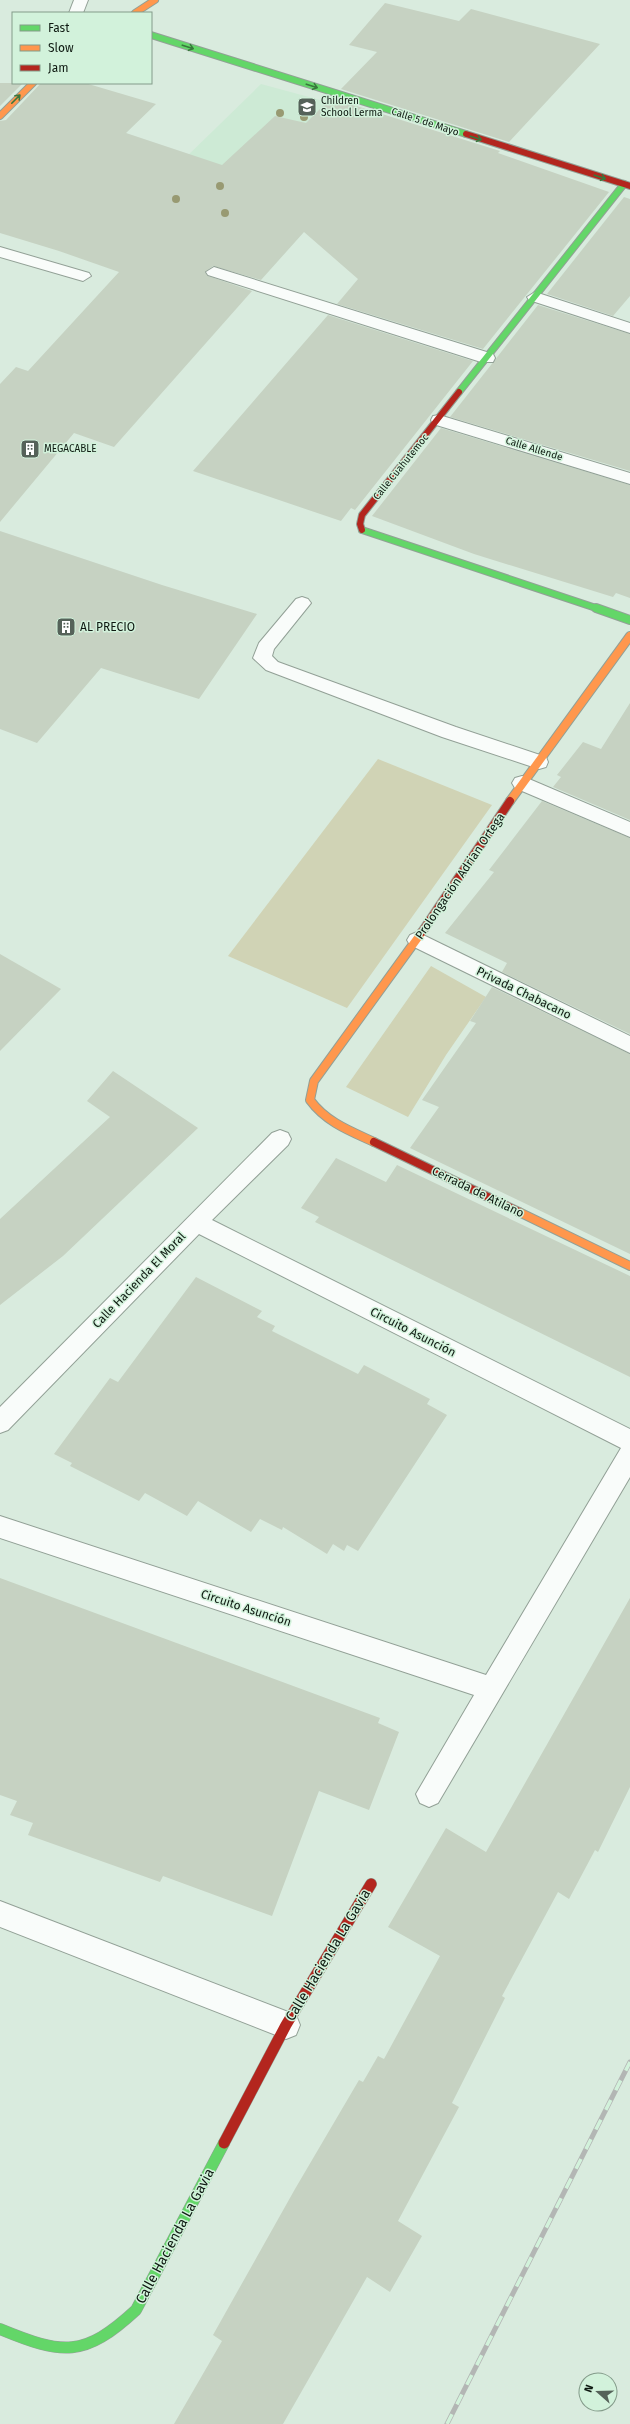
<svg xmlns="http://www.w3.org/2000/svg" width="630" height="2424" viewBox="0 0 630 2424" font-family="'Fira Sans',sans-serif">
<rect width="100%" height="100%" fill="#d9ebde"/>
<polygon fill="#cdead5" points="261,84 357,110 140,202"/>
<g fill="#d0d3b5">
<polygon points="378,759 492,805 347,1008 228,956"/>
<polygon points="431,966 486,997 446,1055 408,1117 346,1087"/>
</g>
<g fill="#c6d2c2">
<polygon points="385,3 459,21 471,9 600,44 509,142 341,89 377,52 349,45"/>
<polygon points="0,83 23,83 0,106"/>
<polygon points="41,83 85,83 156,104 126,133 222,165 275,116 306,123 331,98 500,151 498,153 609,192 483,349 337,304 358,279 304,232 261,280 213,266 205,272 208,276 252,291 114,447 74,433 0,522 0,384 16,367 28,371 119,272 59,251 0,233 0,121 6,120"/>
<polygon points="624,197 630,199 630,296 613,316 547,294"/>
<polygon points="538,305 630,334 630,471 450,417"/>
<polygon points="328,315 473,361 355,510 351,508 341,521 193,471"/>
<polygon points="441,428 630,485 630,598 616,593 613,597 474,554 372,516"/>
<polygon points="0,531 162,585 257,614 199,699 101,668 37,743 0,729"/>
<polygon points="630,703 630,820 553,787 561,777 557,775 583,742 601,749"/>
<polygon points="542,801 630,838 630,1034 502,972 507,963 445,933 494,872 489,870"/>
<polygon points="0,954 61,989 0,1051"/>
<polygon points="492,987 630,1054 630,1254 410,1148 439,1107 422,1100 476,1023 470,1021"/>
<polygon points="113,1071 198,1128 63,1256 0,1305 0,1219 110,1117 87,1101"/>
<polygon points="336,1158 386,1182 397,1165 630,1276 630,1377 315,1222 319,1217 301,1208"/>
<polygon points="196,1277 262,1311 257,1317 275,1326 272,1331 358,1374 364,1365 430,1399 427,1404 447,1415 358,1551 347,1545 344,1551 333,1544 327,1554 283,1527 282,1530 260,1519 251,1532 198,1501 187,1516 145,1493 139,1501 70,1466 72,1463 54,1454 110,1378 118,1382"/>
<polygon points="0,1578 380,1718 378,1723 399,1732 369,1810 319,1791 272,1916 163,1876 160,1882 28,1835 33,1823 10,1815 17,1801 0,1795"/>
<polygon points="630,1598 630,1787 598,1852 595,1850 569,1899 558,1892 502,1996 505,1998 452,2103 459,2107 398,2221 422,2236 390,2292 367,2277 283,2424 174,2424 222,2341 213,2335 295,2189 359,2080 363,2082 378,2056 384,2059 440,1956 388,1927 446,1828 486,1852"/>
</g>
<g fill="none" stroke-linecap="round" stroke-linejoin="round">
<defs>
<polygon id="lane" points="302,597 308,599 311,603 274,649 272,656 278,662 456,727 546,757 548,762 546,767 539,769 442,737 266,670 253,658 259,643 296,599"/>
<g id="street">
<polygon points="74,0 88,0 83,13 69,13"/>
<polygon points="0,247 89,273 91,276 83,281 0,257"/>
<polygon points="214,267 493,354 495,358 493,362 481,362 208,275 206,272"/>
<polygon points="535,292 630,323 630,333 529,300 527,297"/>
<polygon points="439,415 630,473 630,484 433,424 431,420 433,416"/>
<polygon points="522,776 630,822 630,837 515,788 512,783 515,778"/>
<polygon points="417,932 630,1036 630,1053 410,945 407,940 410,935"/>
<polygon points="280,1130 288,1133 291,1139 288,1145 212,1220 630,1429 630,1477 438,1803 429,1807 420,1803 416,1794 474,1695 0,1538 0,1516 486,1675 621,1448 199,1234 8,1430 0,1433 0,1407 272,1133"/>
<polygon points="0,1901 296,2015 300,2025 296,2035 286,2039 0,1927"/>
</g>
<g id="fast-far2">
<polyline points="151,35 466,134"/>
<polyline points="459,392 624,184"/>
<polyline points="362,530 599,609"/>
</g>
<polyline id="fast-far1" points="596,608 630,620"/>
<path id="fast" d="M0,2329C63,2355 84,2358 136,2310L224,2143"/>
<g id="slow-far1">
<polyline points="135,13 155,0"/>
<polyline points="0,116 33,83"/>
</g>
<g id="slow">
<polyline points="510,801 630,636"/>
<path d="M374,1142C350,1131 326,1122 310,1100L314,1081L422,932"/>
<polyline points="519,1212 630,1266"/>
</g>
<g id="jam-far2">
<polyline points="466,134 630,186"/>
<polyline points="362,530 360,524 362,515 459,392"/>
</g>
<g id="jam-far1">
<polyline points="422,932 510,801"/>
<polyline points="374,1142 519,1212"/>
</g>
<polyline id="jam" points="224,2143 286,2025 371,1884"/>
</defs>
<use href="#lane" stroke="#92a096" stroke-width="2"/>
<use href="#street" stroke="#92a096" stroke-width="2"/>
<use href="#fast-far2" stroke="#92a096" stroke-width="8"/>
<use href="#fast-far1" stroke="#92a096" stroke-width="10"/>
<use href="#fast" stroke="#92a096" stroke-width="12"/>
<use href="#slow-far1" stroke="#92a096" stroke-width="8"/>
<use href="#slow" stroke="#92a096" stroke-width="10"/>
<use href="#jam-far2" stroke="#92a096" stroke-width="8"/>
<use href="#jam-far1" stroke="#92a096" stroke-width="10"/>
<use href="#jam" stroke="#92a096" stroke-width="12"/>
<use href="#lane" fill="#f9fcfa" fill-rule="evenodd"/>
<use href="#street" fill="#f9fcfa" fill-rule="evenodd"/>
<use href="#fast-far2" stroke="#63d668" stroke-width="6"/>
<use href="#fast-far1" stroke="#63d668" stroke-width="8"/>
<use href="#fast" stroke="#63d668" stroke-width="11"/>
<use href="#slow-far1" stroke="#ff974d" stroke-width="6"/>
<use href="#slow" stroke="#ff974d" stroke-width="8"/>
<use href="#jam-far2" stroke="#b3261e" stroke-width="6"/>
<use href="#jam-far1" stroke="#b3261e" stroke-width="8"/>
<use href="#jam" stroke="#b3261e" stroke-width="11"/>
<defs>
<polyline id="rail" points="447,2424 630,2062"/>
</defs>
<use href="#rail" stroke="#b3b6b4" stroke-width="5"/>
<use href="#rail" stroke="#d2f2db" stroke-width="3.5" stroke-dasharray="11" stroke-linecap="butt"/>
</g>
<g fill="#989a72">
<circle cx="280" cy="113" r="4"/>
<circle cx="304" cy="117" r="4"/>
<circle cx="220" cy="186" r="4"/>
<circle cx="176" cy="199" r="4"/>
<circle cx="225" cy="213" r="4"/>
</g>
<defs><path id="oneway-shaft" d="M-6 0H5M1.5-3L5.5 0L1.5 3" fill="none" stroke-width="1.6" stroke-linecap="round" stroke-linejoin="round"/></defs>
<g stroke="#38783c">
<use href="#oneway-shaft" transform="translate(188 47) rotate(18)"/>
<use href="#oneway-shaft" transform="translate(312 86) rotate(18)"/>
<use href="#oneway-shaft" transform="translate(16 99) rotate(-45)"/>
<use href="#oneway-shaft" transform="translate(476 138) rotate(18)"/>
<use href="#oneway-shaft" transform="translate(600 177) rotate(18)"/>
</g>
<defs>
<symbol id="school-square" viewBox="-11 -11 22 22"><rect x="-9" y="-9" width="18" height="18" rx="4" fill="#556259" stroke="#d2f2db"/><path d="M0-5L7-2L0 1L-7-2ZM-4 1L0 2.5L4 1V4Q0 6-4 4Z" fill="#fff"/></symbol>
<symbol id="building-square" viewBox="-11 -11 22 22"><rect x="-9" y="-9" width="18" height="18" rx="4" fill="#556259" stroke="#d2f2db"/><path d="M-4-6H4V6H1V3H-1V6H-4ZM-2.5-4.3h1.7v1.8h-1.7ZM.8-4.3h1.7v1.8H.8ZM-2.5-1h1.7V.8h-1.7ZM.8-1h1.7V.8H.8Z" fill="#fff"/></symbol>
</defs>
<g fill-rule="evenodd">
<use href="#school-square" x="296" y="96" width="22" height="22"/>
<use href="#building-square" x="19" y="438" width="22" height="22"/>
<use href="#building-square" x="55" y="616" width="22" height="22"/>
</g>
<g text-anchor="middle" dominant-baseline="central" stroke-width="3" stroke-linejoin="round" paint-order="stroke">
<g font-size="10" fill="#0e1911" stroke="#d2f2db" text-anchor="start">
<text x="321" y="101">Children<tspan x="321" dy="12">School Lerma</tspan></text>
<text x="44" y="449">MEGACABLE</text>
</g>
<g font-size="10" fill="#0e1911" stroke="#d2f2db">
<text transform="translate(425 122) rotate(18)">Calle 5 de Mayo</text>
<text transform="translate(534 449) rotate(17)">Calle Allende</text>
<text transform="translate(401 467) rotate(-51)">Calle Cuahutemoc</text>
</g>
<g font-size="12" fill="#0e1911" stroke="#d2f2db" text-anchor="start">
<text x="80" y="627">AL PRECIO</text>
</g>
<g font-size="12" fill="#0e1911" stroke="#d2f2db">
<text transform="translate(460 876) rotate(-56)">Prolongación Adrian Ortega</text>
<text transform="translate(524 993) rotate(26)">Privada Chabacano</text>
<text transform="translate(478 1192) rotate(26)">Cerrada de Atilano</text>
<text transform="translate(139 1280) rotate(-46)">Calle Hacienda El Moral</text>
<text transform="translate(413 1332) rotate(27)">Circuito Asunción</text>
<text transform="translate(246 1608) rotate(18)">Circuito Asunción</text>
</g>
<g font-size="14" fill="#0e1911" stroke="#d2f2db">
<text transform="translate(328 1955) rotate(-59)">Calle Hacienda La Gavia</text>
<text transform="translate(175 2236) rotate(-62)">Calle Hacienda La Gavia</text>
</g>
</g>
<rect x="12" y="12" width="140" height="72" fill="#d2f2db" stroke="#849b8a"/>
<rect x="20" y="25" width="20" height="6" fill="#63d668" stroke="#849b8a"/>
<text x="48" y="32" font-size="12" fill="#0e1911">Fast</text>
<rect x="20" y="45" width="20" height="6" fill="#ff974d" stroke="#849b8a"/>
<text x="48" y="52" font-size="12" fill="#0e1911">Slow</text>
<rect x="20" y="65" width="20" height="6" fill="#b3261e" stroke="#849b8a"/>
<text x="48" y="72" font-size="12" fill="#0e1911">Jam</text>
<g transform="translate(598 2392) rotate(290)"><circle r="19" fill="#d2f2db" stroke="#849b8a"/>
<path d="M0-3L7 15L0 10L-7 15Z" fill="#556259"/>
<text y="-6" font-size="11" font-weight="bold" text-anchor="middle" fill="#0e1911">N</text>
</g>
</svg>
